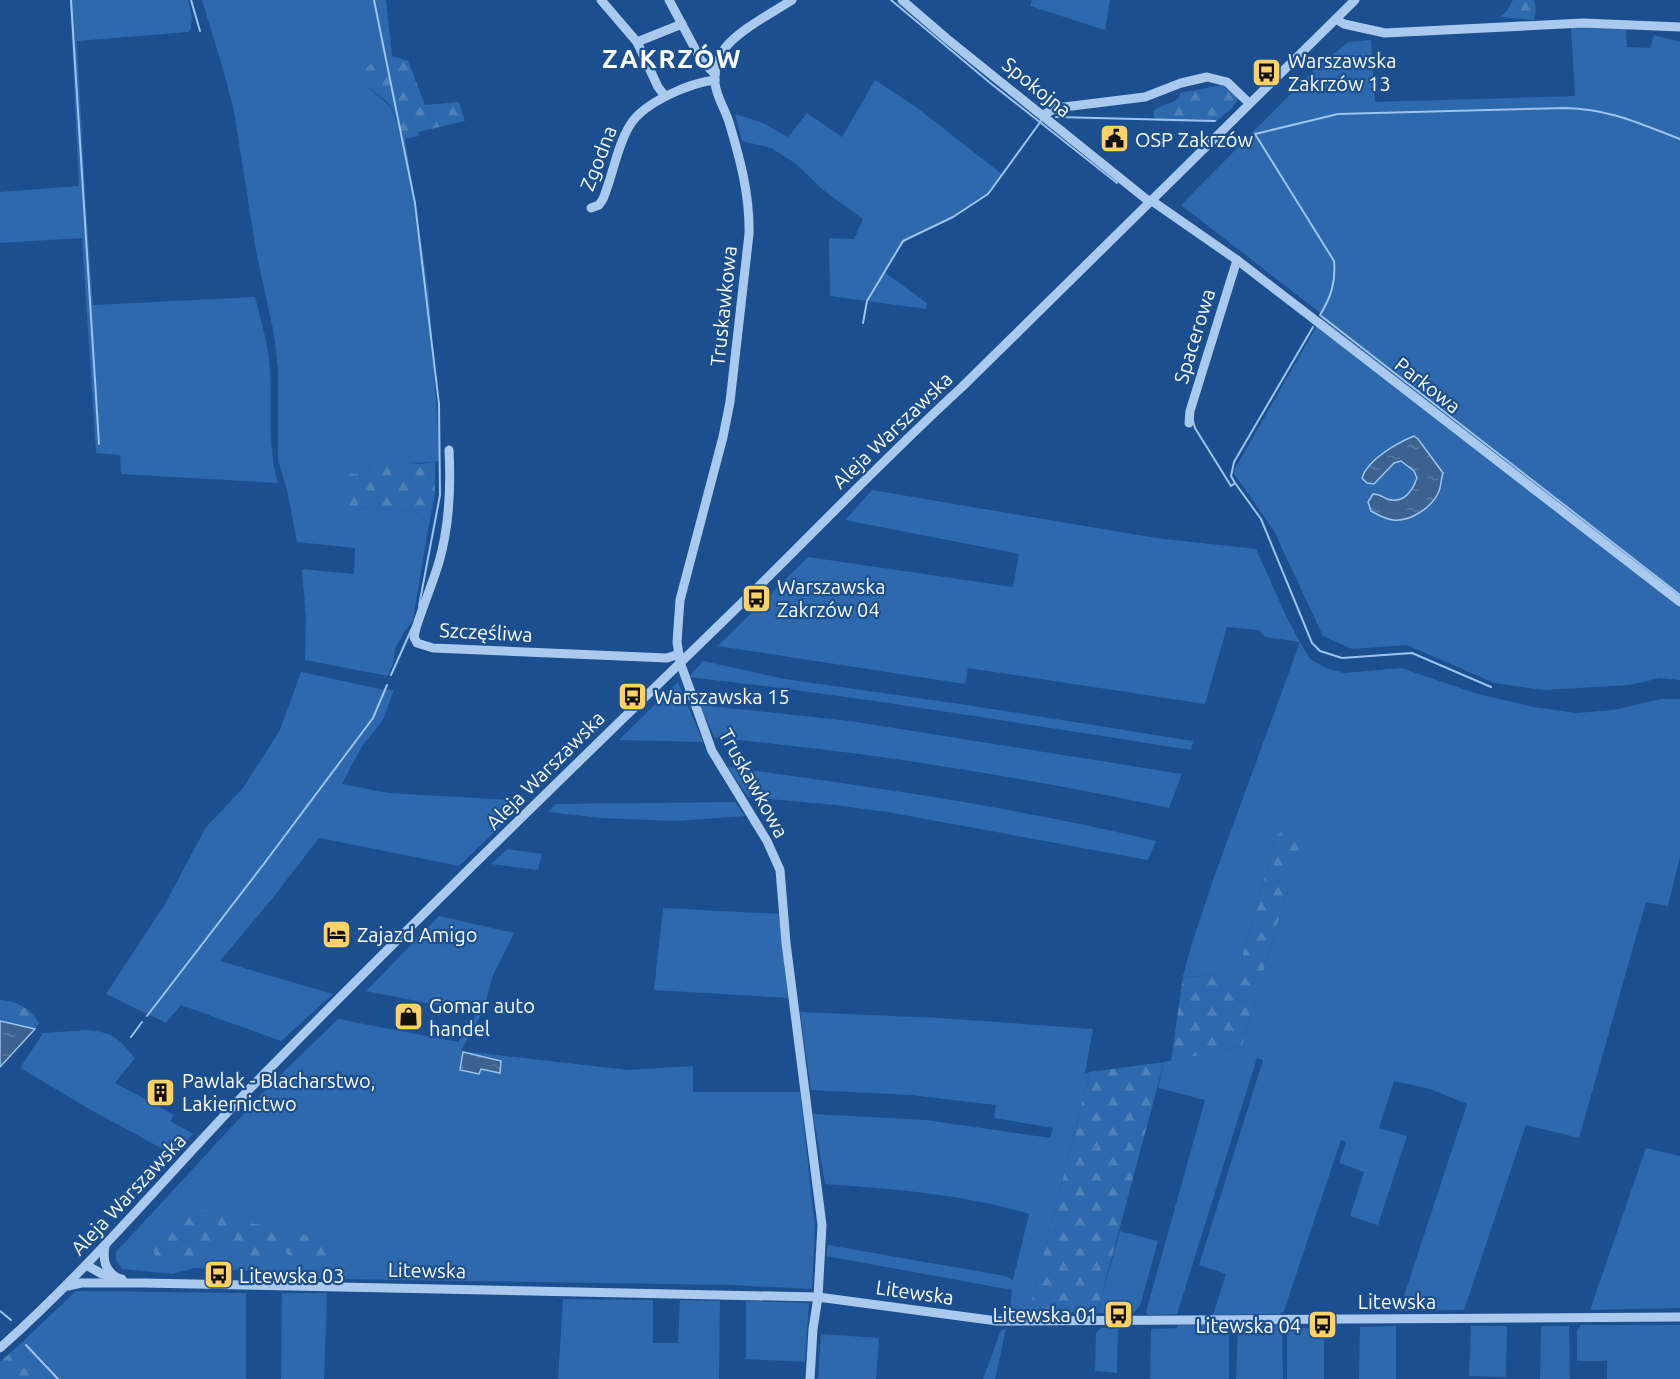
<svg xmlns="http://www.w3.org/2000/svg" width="1680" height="1379" viewBox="0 0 1680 1379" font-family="Ubuntu,sans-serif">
<defs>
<pattern id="forest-firs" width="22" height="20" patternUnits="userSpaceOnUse" patternTransform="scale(1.5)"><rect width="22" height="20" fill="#2e69ad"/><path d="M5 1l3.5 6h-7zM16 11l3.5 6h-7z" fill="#4d80b9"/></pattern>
<pattern id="water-ripples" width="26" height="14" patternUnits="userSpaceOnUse" patternTransform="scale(1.5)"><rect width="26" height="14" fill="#3c6290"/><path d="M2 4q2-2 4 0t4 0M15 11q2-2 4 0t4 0" fill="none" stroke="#597aa1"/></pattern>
</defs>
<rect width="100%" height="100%" fill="#1b4f8f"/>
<g fill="#2e69ad">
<path d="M70,0H188L192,17L191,29L188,32L77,41L85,192L93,305L255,297C261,321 269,346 270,371C272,409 267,446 278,483L121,474L120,455L96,453L82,238L0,243V192L79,186Z"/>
<path d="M202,0H386L392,56L365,67L369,88L391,107L405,139L429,294L440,461C416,465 396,461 372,463C362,479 349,475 340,494L357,508L414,511L423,519L428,530L413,620L403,634L395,649L393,664L388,676L305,660L306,618L302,569L354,574L355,548L297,542L287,490L278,460V369L274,334L256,251L234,111L223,69Z"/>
<polygon points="1032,0 1110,0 1105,30 1030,6"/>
<polygon points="1571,28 1626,28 1627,47 1650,48 1654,35 1680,42 1680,680 1660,678 1630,685 1544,690 1494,683 1407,645 1352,649 1323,636 1274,531 1233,472 1323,315 1181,205 1314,70 1348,42 1371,40 1375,102 1575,96"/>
<polygon points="875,80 916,107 1003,175 992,191 953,218 909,237 895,254 884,272 927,303 926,309 830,296 829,238 854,239 863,219 823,190 795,163 771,148 742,141 735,114 763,123 788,137 807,113 842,137"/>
<path d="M872,490L1156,538L1256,549L1287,618L1300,642L1310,659L1326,668L1344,673L1401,668L1478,694L1533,707L1577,713L1613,710L1661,699H1680V857L1668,906L1646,902L1579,1138L1526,1125L1464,1310L1399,1311L1467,1104L1430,1089L1394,1081L1379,1128L1407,1136L1378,1225L1350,1216L1364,1172L1339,1163L1346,1142L1341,1140L1284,1311L1280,1314L1213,1315L1226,1274L1199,1265L1263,1060L1257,1058L1177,1314L1149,1315L1146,1312L1205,1100L1158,1088L1164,1062L1242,1046L1301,842L1275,840L1239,968C1220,975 1203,977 1183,976L1192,943L1213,880L1300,642L1265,637L1259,630L1227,627L1205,704L968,668L965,684L718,646L808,557L1013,587L1019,554L845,520Z"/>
<path d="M703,661L785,679L967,705L1193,741L1191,750C1024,724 857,696 689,677Z"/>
<polygon points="301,672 380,689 394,690 383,720 362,746 342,784 389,793 527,801 459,866 319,838 272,899 220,961 333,994 281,1041 181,1005 166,1023 106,994 165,904 206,827 243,788 280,730"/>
<polygon points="678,682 703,742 619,740"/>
<path d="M700,705L850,721L1182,774L1169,808C1019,776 868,752 715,738Z"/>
<path d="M728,767C871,787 1016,807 1156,841L1148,860L887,812L835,805L748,797Z"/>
<polygon points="735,802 745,816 675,821 601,818 548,812 556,804"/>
<polygon points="507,849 542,854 538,870 491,864"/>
<polygon points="663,908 779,914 788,998 654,990"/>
<polygon points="439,916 514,933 493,975 483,1011 461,1051 628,1070 693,1066 693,1092 800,1092 815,1227 812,1289 730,1285 272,1278 254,1271 194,1268 173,1274 122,1269 116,1260 116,1252 273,1082 338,1019 458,1042 477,1013 366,991"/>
<path d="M800,1012L940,1018L1093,1029L1085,1073L1090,1072L1029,1311L1010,1309L1012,1290L826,1256L828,1245L1005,1276L1013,1280L1029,1214C964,1194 893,1189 825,1184L813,1114L926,1120L1050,1138L1053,1128L994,1118L996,1105L910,1095L811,1090Z"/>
<path d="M87,1030C113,1032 119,1039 135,1058L115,1083L174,1115L170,1121L193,1134L174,1155L91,1110L20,1068L43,1033Z"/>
<polygon points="1646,1148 1680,1156 1680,1308 1590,1310"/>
<polygon points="1120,1231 1158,1241 1140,1306 1133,1313 1097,1313"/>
<polygon points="76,1291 246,1293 246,1379 48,1379 18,1346"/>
<polygon points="282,1293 327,1293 324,1379 281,1379"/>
<polygon points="563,1299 653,1300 653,1343 678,1343 680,1300 720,1301 719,1379 558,1379"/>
<polygon points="746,1301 809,1303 805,1362 746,1359"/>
<polygon points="1278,1324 1282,1328 1283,1379 1236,1379 1238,1327 1240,1325"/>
<polygon points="1178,1325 1227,1325 1229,1328 1229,1379 1150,1379 1151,1329 1177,1328"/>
<polygon points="1581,1325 1680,1325 1680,1379 1607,1379 1607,1361 1577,1361 1577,1330"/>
<polygon points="1396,1326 1396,1379 1359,1379 1360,1327"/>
<polygon points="1471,1326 1507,1326 1506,1377 1469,1376"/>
<polygon points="1541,1326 1569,1326 1570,1379 1540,1379"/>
<polygon points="1101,1328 1118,1328 1117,1373 1095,1371 1096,1333"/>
<rect x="1287" y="1328" width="37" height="51"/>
<polygon points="1006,1329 995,1379 983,1379 1001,1330"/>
<polygon points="821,1334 879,1338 876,1379 818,1379"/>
</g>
<g fill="url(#forest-firs)">
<polygon points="1513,0 1534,0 1536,10 1534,20 1500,17 1507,11"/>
<path d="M392,56L408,61L425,105L459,102L465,121L418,132L419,136L405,139C400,129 397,117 392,108C381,91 360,92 365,67Z"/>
<path d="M1221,85L1238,96C1237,108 1223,114 1216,122L1155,121L1153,111C1160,105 1171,104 1179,98L1180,93Z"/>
<path d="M393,461L421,464L435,462V494L428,530L423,519L414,511L357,508L345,505L340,494L345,484L346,473C359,475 365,475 372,463Z"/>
<path d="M1283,829L1294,833L1301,842L1242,1046L1171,1061L1183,976C1203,977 1220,975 1239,968L1275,840Z"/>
<path d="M0,1000C18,1002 29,1007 39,1023L35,1029L0,1021Z"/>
<polygon points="1164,1062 1097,1313 1029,1311 1090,1072"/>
<polygon points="204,1210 221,1212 249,1223 280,1228 320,1239 340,1250 338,1258 314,1264 294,1259 276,1246 256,1258 223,1245 213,1248 194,1260 174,1263 157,1259 154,1253 154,1242 179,1219"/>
<polygon points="18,1346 48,1379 0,1379 0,1362"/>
</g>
<g fill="url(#water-ripples)" stroke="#9cc4f0" stroke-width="1.5">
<path d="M1414,436L1418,439L1443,473C1441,479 1441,486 1439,491C1433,507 1410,522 1393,520C1385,519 1378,515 1371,511L1368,502L1373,494C1379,494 1381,496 1387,499C1403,504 1412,492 1417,478L1414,471L1401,461L1394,463L1374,484L1367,483L1362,478C1367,460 1397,443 1414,436Z"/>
<polygon points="0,1021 35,1029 0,1067"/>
<polygon points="463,1052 501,1061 500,1073 481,1069 479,1074 460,1070"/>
</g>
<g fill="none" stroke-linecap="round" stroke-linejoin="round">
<g stroke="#9cc4f0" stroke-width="2">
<polyline points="71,0 99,444"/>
<polyline points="191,0 200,31"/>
<polyline points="374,0 415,203 439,404 440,495 419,606"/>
<polyline points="891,0 989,82 1117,183"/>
<polyline points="1056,117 1215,121"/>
<path d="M1680,139C1640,124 1610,109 1566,108L1338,114L1255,134L1334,261C1336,282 1331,297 1320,315L1680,595"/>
<polyline points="863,323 867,301 903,241 953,217 988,194 1041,121"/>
<polyline points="1193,421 1195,428 1231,486 1235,483 1231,476 1234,462 1313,327"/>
<polyline points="1235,483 1261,519 1312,643 1320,651 1342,658 1412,653 1491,687"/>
<polyline points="391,675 412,628"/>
<polyline points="147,1016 263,865 373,718 387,685"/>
<polyline points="131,1037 142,1022"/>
<polyline points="0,1311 11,1320"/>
<polyline points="26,1345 58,1379"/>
</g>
<g stroke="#a9c9ee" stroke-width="9">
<polyline points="601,0 637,42 658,87 665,96"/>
<polyline points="669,0 701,60 715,74"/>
<path d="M792,0C772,13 739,30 725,48C718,58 714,71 715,83C716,96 725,109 729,122C740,159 750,195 749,234L730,402L723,437L680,600L677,642L680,662L712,751L767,841L780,870L786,943L822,1225L818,1297L813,1329L810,1379"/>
<polyline points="902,0 946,38 1146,199 1155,203 1237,260 1306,313 1680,602"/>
<polyline points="1336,19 1344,24 1385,33 1583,23 1680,27"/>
<polyline points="637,42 682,24"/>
<polyline points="1043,115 1056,108 1145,97 1181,83 1207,77 1227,82 1249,103"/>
<path d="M591,208L599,205L603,199C613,175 617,146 630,125C644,102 690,83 715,80"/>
<polyline points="1189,423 1190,411 1237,260"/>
<path d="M449,450C451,487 449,527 439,562C432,585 423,606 416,628L414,637L417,643L433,648L667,658L679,654"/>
<path d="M105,1245C103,1259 104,1269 116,1277"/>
<polyline points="86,1265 102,1274 122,1279"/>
<polyline points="68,1286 81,1283 144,1283 818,1297 997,1321 1680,1317"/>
<path d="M0,1348C97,1262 179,1160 270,1068C428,907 591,750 752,593C822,524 890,453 962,387L1355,0"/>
</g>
</g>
<defs>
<symbol id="bus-square" viewBox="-11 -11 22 22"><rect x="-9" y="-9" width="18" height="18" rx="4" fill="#ffd166" stroke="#1b4f8f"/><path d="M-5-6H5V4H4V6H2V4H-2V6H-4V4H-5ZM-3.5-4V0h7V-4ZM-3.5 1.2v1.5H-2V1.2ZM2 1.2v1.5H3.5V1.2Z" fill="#111"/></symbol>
<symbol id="civic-square" viewBox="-11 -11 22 22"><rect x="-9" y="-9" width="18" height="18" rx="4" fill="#ffd166" stroke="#1b4f8f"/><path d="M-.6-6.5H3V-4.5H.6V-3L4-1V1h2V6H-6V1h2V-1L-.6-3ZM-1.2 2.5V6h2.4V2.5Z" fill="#111"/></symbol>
<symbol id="hotel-square" viewBox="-11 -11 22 22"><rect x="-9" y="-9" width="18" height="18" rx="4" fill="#ffd166" stroke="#1b4f8f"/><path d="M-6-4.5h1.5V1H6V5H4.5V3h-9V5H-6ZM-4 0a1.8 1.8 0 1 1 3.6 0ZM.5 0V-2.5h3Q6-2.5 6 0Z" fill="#111"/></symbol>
<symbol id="shop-square" viewBox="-11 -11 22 22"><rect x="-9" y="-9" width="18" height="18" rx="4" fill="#ffd166" stroke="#1b4f8f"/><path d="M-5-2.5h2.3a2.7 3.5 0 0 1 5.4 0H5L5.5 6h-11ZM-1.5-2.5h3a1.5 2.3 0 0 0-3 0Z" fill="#111"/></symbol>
<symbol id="building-square" viewBox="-11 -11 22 22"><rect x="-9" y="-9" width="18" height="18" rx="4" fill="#ffd166" stroke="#1b4f8f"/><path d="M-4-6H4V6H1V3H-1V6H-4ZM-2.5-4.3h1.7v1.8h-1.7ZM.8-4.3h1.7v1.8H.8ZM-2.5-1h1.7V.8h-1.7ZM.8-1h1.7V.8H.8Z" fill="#111"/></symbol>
</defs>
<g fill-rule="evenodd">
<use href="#bus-square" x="1250" y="56" width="33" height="33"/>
<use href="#civic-square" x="1098" y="122" width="33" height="33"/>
<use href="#bus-square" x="740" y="582" width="33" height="33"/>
<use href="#bus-square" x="616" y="680" width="33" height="33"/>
<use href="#hotel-square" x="320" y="918" width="33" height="33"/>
<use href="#shop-square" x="392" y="1000" width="33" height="33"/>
<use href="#building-square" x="144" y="1076" width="33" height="33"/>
<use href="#bus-square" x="202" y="1258" width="33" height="33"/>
<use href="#bus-square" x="1102" y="1298" width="33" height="33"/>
<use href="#bus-square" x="1306" y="1308" width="33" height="33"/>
</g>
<g text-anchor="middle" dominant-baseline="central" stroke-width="4.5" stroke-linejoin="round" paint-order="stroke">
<g font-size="20" fill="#fff" stroke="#1b4f8f" text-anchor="start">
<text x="1288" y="60">Warszawska<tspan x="1288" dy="23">Zakrzów 13</tspan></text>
<text x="1135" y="139">OSP Zakrzów</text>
<text x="777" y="586">Warszawska<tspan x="777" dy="23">Zakrzów 04</tspan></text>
<text x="654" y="696">Warszawska 15</text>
<text x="357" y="934">Zajazd Amigo</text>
<text x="429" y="1005">Gomar auto<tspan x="429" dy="23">handel</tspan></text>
<text x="182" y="1080">Pawlak - Blacharstwo,<tspan x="182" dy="23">Lakiernictwo</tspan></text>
<text x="239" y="1275">Litewska 03</text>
<text x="1098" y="1314" text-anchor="end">Litewska 01</text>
<text x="1301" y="1325" text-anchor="end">Litewska 04</text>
</g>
<g font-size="20" fill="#fff" stroke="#1b4f8f">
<text transform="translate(1037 87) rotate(39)">Spokojna</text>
<text transform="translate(598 158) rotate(-69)">Zgodna</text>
<text transform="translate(723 306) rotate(-84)">Truskawkowa</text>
<text transform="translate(1194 336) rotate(-73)">Spacerowa</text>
<text transform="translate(1428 385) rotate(38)">Parkowa</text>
<text transform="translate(892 430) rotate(-44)">Aleja Warszawska</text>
<text transform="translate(486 632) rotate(3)">Szczęśliwa</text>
<text transform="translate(545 770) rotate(-45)">Aleja Warszawska</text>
<text transform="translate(754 783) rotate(61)">Truskawkowa</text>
<text transform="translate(128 1194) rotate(-47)">Aleja Warszawska</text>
<text transform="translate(427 1270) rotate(1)">Litewska</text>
<text transform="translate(915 1292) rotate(8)">Litewska</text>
<text x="1397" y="1301">Litewska</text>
</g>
<g font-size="26" font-weight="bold" letter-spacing="1.5" fill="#fff" stroke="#1b4f8f">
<text x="672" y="58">ZAKRZÓW</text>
</g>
</g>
</svg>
